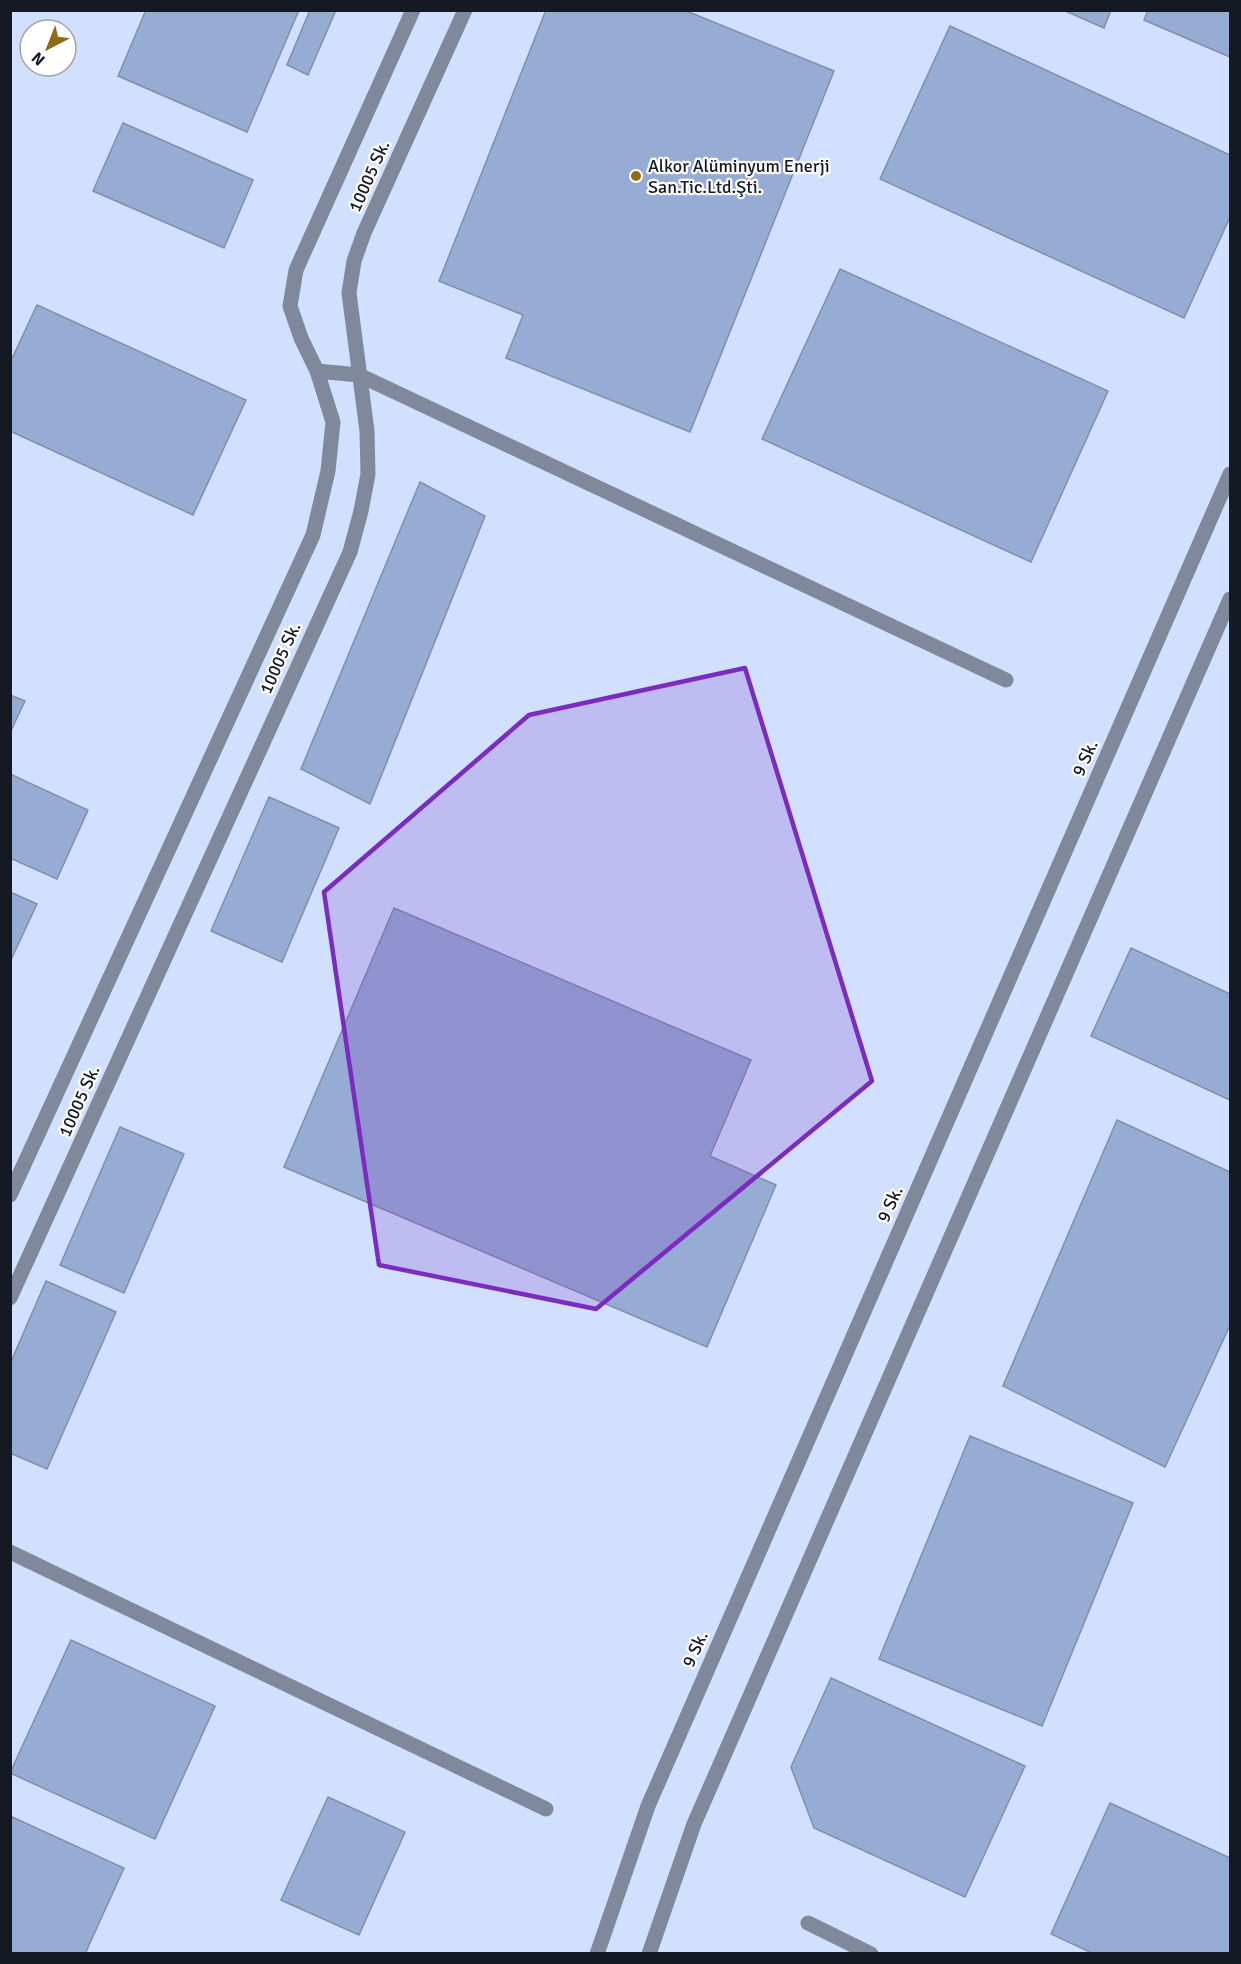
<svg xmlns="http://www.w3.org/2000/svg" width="1241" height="1964" viewBox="0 0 1241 1964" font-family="Signika,sans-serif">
<rect width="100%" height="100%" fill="#d0e0fe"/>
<g fill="#97acd5" stroke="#808eaa" stroke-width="1.5">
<polygon points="146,10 299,10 247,132 118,76"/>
<polygon points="310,10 336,10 308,75 287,65"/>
<polygon points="546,10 684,10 834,71 690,432 506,358 523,315 439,281"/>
<polygon points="1063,10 1111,10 1104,28"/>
<polygon points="1148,10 1230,10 1230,57 1144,20"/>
<polygon points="950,26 1230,155 1230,217 1184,318 880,179"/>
<polygon points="123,123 253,180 224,248 93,191"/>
<polygon points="840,269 1108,391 1031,562 762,439"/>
<polygon points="37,305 246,400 193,515 10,431 10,363"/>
<polygon points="420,482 485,516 370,804 301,769"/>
<polygon points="10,695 25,701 10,733"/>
<polygon points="10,774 88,810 57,879 10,858"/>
<polygon points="269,797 339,828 282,962 211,931"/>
<polygon points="10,892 37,904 10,962"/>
<polygon points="394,908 751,1060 710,1156 776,1185 707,1347 284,1167"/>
<polygon points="1131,948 1230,994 1230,1100 1091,1036"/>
<polygon points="1117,1120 1230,1172 1230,1325 1165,1467 1003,1386"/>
<polygon points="120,1127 184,1154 124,1293 60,1265"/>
<polygon points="46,1281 116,1312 47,1469 10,1453 10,1364"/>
<polygon points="970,1436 1133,1503 1042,1726 879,1659"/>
<polygon points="71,1640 215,1706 155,1839 10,1773"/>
<polygon points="831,1678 1025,1766 965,1897 814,1828 791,1767"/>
<polygon points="328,1797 405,1832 359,1935 281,1900"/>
<polygon points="1110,1803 1230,1858 1230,1954 1094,1954 1051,1934"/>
<polygon points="10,1816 124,1868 85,1954 10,1954"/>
</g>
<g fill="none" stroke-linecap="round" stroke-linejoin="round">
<g stroke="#80899b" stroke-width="15">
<polyline points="317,371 359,375 1006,680"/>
<polyline points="10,1195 313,535 328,471 333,422 317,371 301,338 290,306 296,270 413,10"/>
<polyline points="10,1298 350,552 361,511 368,474 367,431 349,293 354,261 364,233 465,10"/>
<polyline points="10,1552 546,1809"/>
<polyline points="808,1923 871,1954"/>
<polyline points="597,1954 648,1806 1230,474"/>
<polyline points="649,1954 694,1824 1230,599"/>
</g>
</g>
<path fill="#7b2cbf" fill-opacity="0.2" stroke="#7b2cbf" stroke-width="4.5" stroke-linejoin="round" d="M745,668L872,1081L596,1309L379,1265L324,892L529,715Z"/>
<circle fill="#8f6c11" stroke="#fff" stroke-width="2" cx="636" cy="176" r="6"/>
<g text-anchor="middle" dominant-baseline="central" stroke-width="4.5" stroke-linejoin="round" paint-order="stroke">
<g font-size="18" fill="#141924" stroke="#fff" text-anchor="start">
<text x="648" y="166">Alkor Alüminyum Enerji<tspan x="648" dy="21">San.Tic.Ltd.Şti.</tspan></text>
</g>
<g font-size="18" fill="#141924" stroke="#fff">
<text transform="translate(369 176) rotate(-66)">10005 Sk.</text>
<text transform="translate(280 658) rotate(-66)">10005 Sk.</text>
<text transform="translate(1085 758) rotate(-66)">9 Sk.</text>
<text transform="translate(79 1101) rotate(-66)">10005 Sk.</text>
<text transform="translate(890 1204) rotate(-66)">9 Sk.</text>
<text transform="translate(695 1649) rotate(-66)">9 Sk.</text>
</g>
</g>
<rect width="1241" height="1964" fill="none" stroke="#141924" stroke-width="24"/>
<g transform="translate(48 48) rotate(222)"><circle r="28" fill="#ffffff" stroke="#a1a3a7" stroke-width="1.5"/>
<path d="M0-4.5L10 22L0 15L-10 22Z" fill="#8f6c11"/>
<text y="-9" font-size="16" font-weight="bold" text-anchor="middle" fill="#141924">N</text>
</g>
</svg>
